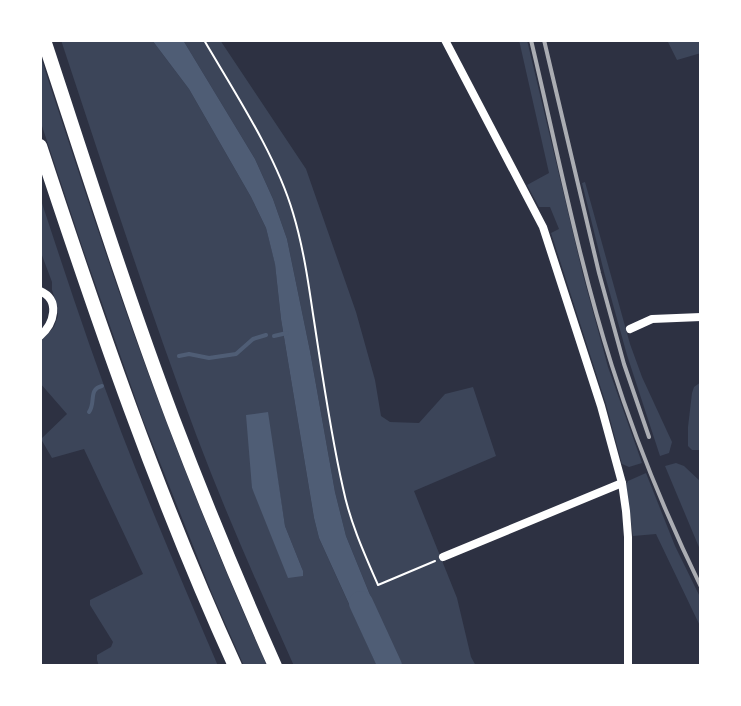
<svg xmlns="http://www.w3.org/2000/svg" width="741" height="706" viewBox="0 0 741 706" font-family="Roboto,sans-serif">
<rect width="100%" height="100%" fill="#2d3142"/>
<g fill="#3c4559" fill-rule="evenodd">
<path d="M61,40H152L189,89L251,197L266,228L275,263L281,319L314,518L319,538L377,666H294C260,590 226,514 197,437C148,306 105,173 61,40ZM267,412L285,526L303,571L252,488Z"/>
<polygon points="183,40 220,40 306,169 356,312 375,380 381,416 390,422 419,423 445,394 473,387 496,456 414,491 457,598 471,657 476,666 402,666 383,627 346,536 335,492 310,351 287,239 273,199 255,159"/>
<polygon points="519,40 527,40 583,275 608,367 642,463 629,467 622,464 606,404 551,233 559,229 550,207 539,207 527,185 549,173"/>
<polygon points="667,40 701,40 701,53 677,60"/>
<path d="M40,55C70,145 99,236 131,326C172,441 217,554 267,666H244L213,596L143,420L84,252L40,120Z"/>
<polygon points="585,182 630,344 642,377 672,442 669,453 660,456 627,355 604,272 582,183"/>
<path d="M40,197C66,276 92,356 122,434C152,512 185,589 218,666H99L97,660V655L111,647L113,642L90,605V600L143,574L84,449L52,458L41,439L67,414L40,383V342L54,327L58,316L57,305L52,290V282L40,250Z"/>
<polygon points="701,382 701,450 692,450 688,446 688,427 692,393 694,387"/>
<polygon points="676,463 684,466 701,482 701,552 665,466"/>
<polygon points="646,473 675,546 701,599 701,628 656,534 633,536 626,485 628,481"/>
</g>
<g fill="#4f5d75">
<polygon points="152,40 183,40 255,159 273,199 287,239 310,351 335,492 346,536 383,627 364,637 319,538 314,518 281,319 275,264 266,228 251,197 189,89"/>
<polygon points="268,412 285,526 303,571 303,576 288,578 252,488 246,415"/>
</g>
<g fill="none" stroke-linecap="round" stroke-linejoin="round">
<g stroke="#4f5d75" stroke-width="4">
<polyline points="274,336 287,333"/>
<polyline points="179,356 189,354 209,358 236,354 253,339 266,335"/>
<path d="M89,412C96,403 88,389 102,386"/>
</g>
<polyline stroke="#4f5d75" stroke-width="24" points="361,603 390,666"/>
<path stroke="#fff" stroke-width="2" d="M204,40C235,93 276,155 293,213C303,246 308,280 313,314C322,372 330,431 343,488C350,522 364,553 378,585L435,561"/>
<g stroke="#fff" stroke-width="8">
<polyline points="445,40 543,227 601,406 622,483 626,511 628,537 628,666"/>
<path d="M40,291C61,300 54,324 40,336"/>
<polyline points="630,329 652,319 701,317"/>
<polyline points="443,557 622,483"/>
</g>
<g stroke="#fff" stroke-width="14">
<path d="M44,40C86,167 126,294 173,419C205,503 239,585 275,666"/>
<path d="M40,146C98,322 158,497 235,666"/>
</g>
<g stroke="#abadb3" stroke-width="4">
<path d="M531,40C557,149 578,259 612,366C636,442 666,515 701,587"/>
<polyline points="544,40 599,273 624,364 649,437"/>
</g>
</g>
<rect width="741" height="706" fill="none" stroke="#ffffff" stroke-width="84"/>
</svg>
